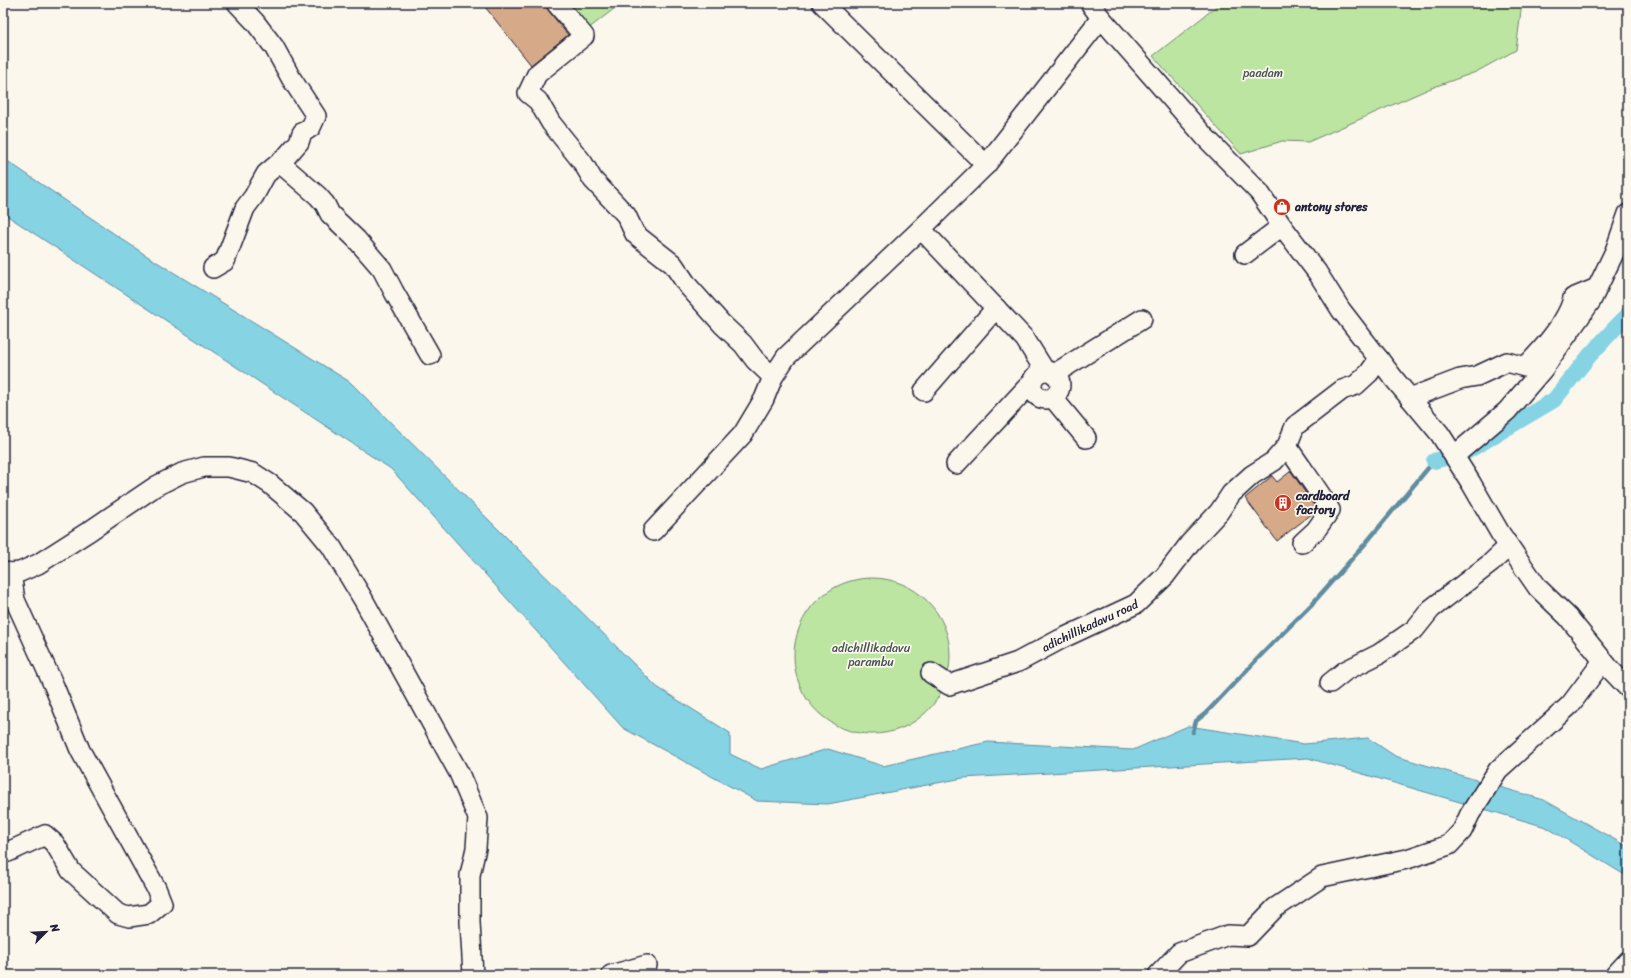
<svg xmlns="http://www.w3.org/2000/svg" width="1631" height="978" viewBox="0 0 1631 978" font-family="Sriracha,sans-serif">
<rect width="100%" height="100%" fill="#fbf7ec"/>
<filter id="ink" filterUnits="userSpaceOnUse"><feTurbulence type="fractalNoise" baseFrequency=".025" numOctaves="2"/><feDisplacementMap in="SourceGraphic" scale="8" xChannelSelector="R" yChannelSelector="G"/><feConvolveMatrix kernelMatrix="1 2 1 2 8 2 1 2 1" color-interpolation-filters="sRGB"/></filter>
<g filter="url(#ink)">
<g fill="#bce5a1" stroke="#6f846e">
<polygon points="567,3 618,3 619,5 588,29"/>
<polygon points="1221,3 1522,3 1516,50 1476,72 1431,88 1308,142 1282,141 1241,154 1153,56"/>
<circle cx="872" cy="656" r="78"/>
</g>
<polygon fill="#86d3e4" stroke="#5e8ca0" points="3,158 144,254 350,382 657,687 730,733 730,754 761,769 828,749 883,766 988,742 1133,750 1188,726 1304,744 1368,738 1395,756 1544,800 1628,847 1628,877 1546,827 1308,758 963,778 828,804 757,801 623,728 391,469 3,213"/>
<g fill="none" stroke-linecap="round" stroke-linejoin="round">
<polyline stroke="#5e8ca0" stroke-width="4.5" points="1193,732 1196,721 1206,713 1263,653 1311,605 1365,544 1434,461"/>
<polyline stroke="#86d3e4" stroke-width="16" points="1434,461 1466,452 1554,400 1590,355 1628,314"/>
</g>
<g fill="#d6aa88" stroke="#22223b">
<polygon points="482,3 545,3 548,10 568,35 531,65"/>
<polygon points="1291,471 1317,510 1277,541 1245,498 1272,476 1277,482"/>
</g>
<g fill="none" stroke-linecap="round" stroke-linejoin="round">
<defs>
<g id="minor">
<polyline points="556,3 584,36 537,74 528,93 538,101 551,123 583,163 593,180 626,215 635,234 673,264 688,286 722,324 743,344 755,360 773,377"/>
<polyline points="822,3 986,165"/>
<polyline points="1090,3 1101,18 1205,137 1259,192 1282,226 1245,254"/>
<polyline points="280,163 318,196 325,204 330,214 356,239 382,269 394,292 430,355"/>
<polyline points="1282,226 1317,272 1341,310 1395,380 1440,434 1471,483 1500,533 1538,588 1568,617 1609,668 1628,688"/>
<polyline points="921,229 1025,339 1045,371"/>
<polyline points="213,268 225,261 245,208 254,196 261,183 266,174 285,158 299,142 302,133 311,127 316,116 291,78 274,47 255,22 237,3"/>
<circle cx="1046" cy="385" r="14"/>
<polyline points="1054,374 1142,319"/>
<polyline points="924,391 996,308"/>
<polyline points="1053,398 1086,438"/>
<path d="M1410,398L1460,379L1477,376L1507,362L1525,367C1541,351 1568,321 1573,298L1597,288"/>
<path d="M1287,446C1301,468 1317,487 1330,510L1316,530L1302,543"/>
<polyline points="1454,456 1507,411 1543,369 1591,301 1615,251 1628,214"/>
<polyline points="956,464 1032,382"/>
<polyline points="653,531 743,434 764,399 773,377 786,357 921,229 986,165 1101,18"/>
<polyline points="3,572 11,573 20,572 38,564 91,530 156,486 182,473 204,467 229,467 253,473 270,484 303,512 331,546 363,599 459,773 478,818 476,848 470,875 470,922 473,975"/>
<path id="s1" d="M931,673L949,685L1018,662L1061,639L1136,604L1165,576L1190,543L1219,512L1231,494L1252,475L1274,461L1287,446L1295,426L1342,390L1356,385L1369,373L1379,359"/>
<polyline points="1330,683 1345,671 1379,654 1415,629 1431,609 1491,563 1509,546"/>
<polyline points="3,852 8,852 45,835 55,844 71,871 118,914 129,917 149,914 162,903 156,888 80,750 54,686 15,600 11,573"/>
<polyline points="611,975 647,965"/>
<polyline points="1158,975 1179,953 1228,935 1248,936 1275,908 1322,877 1407,859 1449,845 1462,831 1470,814 1498,770 1570,705 1603,661"/>
<polyline points="1615,975 1628,961"/>
</g>
</defs>
<use href="#minor" stroke="#22223b" stroke-width="22"/>
<use href="#minor" stroke="#fbf7ec" stroke-width="19"/>
</g>
</g>
<defs>
<symbol id="shop-disc" viewBox="-11 -11 22 22"><circle r="9.5" fill="#c8321e" stroke="#fbf7ec"/><path d="M-5-2.5h2.3a2.7 3.5 0 0 1 5.4 0H5L5.5 6h-11ZM-1.5-2.5h3a1.5 2.3 0 0 0-3 0Z" fill="#fff"/></symbol>
<symbol id="building-disc" viewBox="-11 -11 22 22"><circle r="9.5" fill="#c8321e" stroke="#fbf7ec"/><path d="M-4-6H4V6H1V3H-1V6H-4ZM-2.5-4.3h1.7v1.8h-1.7ZM.8-4.3h1.7v1.8H.8ZM-2.5-1h1.7V.8h-1.7ZM.8-1h1.7V.8H.8Z" fill="#fff"/></symbol>
</defs>
<g fill-rule="evenodd">
<use href="#shop-disc" x="1272" y="197" width="20" height="20"/>
<use href="#building-disc" x="1273" y="493" width="20" height="20"/>
</g>
<g text-anchor="middle" dominant-baseline="central" stroke-width="3.5" stroke-linejoin="round" paint-order="stroke">
<g font-size="12" fill="#485354" stroke="#fbf7ec">
<text x="1263" y="73">paadam</text>
<text x="871" y="648">adichillikadavu<tspan x="871" dy="14">parambu</tspan></text>
</g>
<g font-size="12" font-weight="bold" fill="#22223b" stroke="#fbf7ec" text-anchor="start">
<text x="1295" y="207">antony stores</text>
<text x="1296" y="496">cardboard<tspan x="1296" dy="14">factory</tspan></text>
</g>
<g font-size="12" fill="#22223b" stroke="#fbf7ec">
<text stroke="none"><textPath href="#s1" startOffset="175">adichillikadavu road</textPath></text>
</g>
</g>
<rect width="1631" height="978" fill="none" stroke="#fbf7ec" stroke-width="16"/>
<rect x="8" y="8" width="1615" height="962" fill="none" stroke="#22223b" stroke-width="1.5" filter="url(#ink)"/>
<g transform="translate(46 932) rotate(66)" stroke="#fbf7ec" stroke-width="3" paint-order="stroke">
<path d="M0-3L7 15L0 10L-7 15Z" fill="#22223b"/>
<text y="-6" font-size="11" font-weight="bold" text-anchor="middle" fill="#22223b">N</text>
</g>
</svg>
